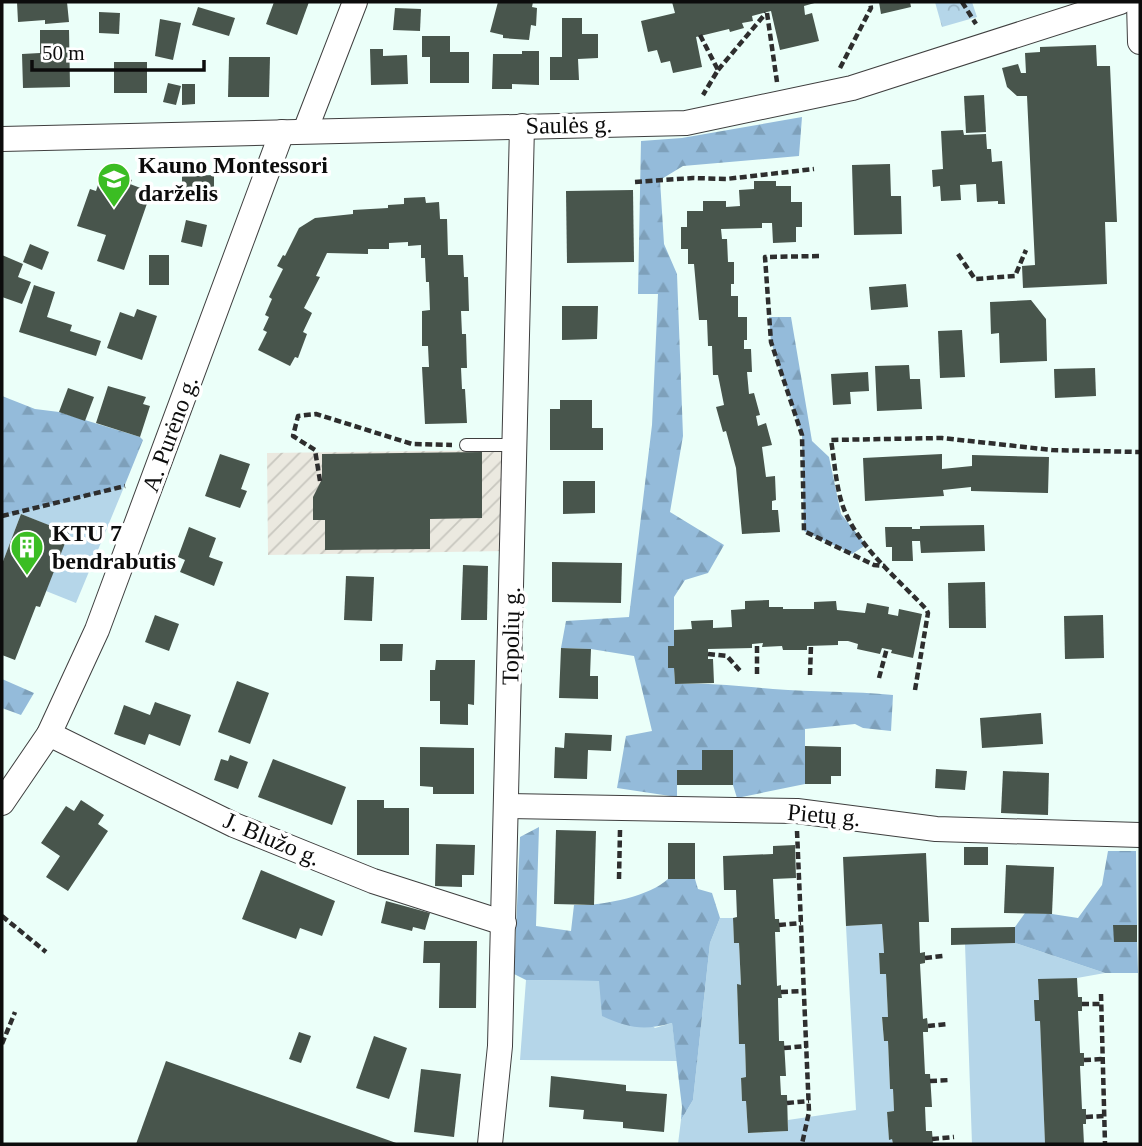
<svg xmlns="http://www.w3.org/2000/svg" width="1142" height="1146" viewBox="0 0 1142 1146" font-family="'Times New Roman',serif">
<defs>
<pattern id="industrial-furrows" width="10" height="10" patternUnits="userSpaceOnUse" patternTransform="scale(1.75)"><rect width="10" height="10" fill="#ebe9e0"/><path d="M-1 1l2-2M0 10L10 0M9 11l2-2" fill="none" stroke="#c8c7bf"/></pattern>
<pattern id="forest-firs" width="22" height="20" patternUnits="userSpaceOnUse" patternTransform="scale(1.75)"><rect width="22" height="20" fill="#94bbda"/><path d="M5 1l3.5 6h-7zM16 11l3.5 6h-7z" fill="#7ea0ba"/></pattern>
<pattern id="park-crowns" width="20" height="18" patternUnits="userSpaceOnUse" patternTransform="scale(1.75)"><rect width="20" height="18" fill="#b5d6e9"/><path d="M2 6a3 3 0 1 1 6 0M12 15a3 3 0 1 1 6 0" fill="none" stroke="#9ab6c7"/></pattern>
</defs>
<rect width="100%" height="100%" fill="#ebfff9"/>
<polygon fill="url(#industrial-furrows)" points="507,450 505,551 268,555 267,453"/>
<g fill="#b5d6e9">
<polygon points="124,487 76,603 46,591 68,533 21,514 2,564 2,516"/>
<polygon points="720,918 733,918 734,943 739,943 741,985 737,985 739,1043 745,1044 746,1077 741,1078 742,1101 746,1101 748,1133 788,1131 788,1120 856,1110 846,926 882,924 884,953 879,953 880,974 886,974 888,1017 882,1018 884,1041 888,1041 890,1089 893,1089 894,1111 887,1112 889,1139 892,1139 893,1144 678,1144 681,1120 693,1100 710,943"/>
<polygon points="1015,943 1105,973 1077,978 1038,980 1039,1000 1035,1000 1035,1021 1040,1021 1045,1144 972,1144 965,944"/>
<polygon points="526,980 599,981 655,1028 672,1023 677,1061 520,1060"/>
</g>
<g fill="url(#forest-firs)">
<path d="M802,117L799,156L683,166L660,180L664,244L677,274L683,436L670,512L724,545L708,573L685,580L674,597V646H668V668H674L675,684C710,683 739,686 773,689C813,692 853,691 893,695L891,731L863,728L855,724L805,729V784L737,798L733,785V750H702V770H677V797L617,788L626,736L652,731L634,656L591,649L561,648L566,621L629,617L652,425L658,294H638L641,141L682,138Z"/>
<polygon points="769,317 791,317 812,441 829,457 841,514 866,545 852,554 804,531 802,435 771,342"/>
<polygon points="2,396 35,409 59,412 140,437 143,440 124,487 2,516"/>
<polygon points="2,679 34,693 21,715 2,708"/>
<path d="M539,827L536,926L571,931L574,905C601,906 649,897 668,879H695L698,889L712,893L720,918L710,943L693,1100L681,1120L682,1107L672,1023C643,1031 629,1028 602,1016L599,981L526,980L514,974L520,837Z"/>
<polygon points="1108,851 1136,851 1137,925 1114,925 1114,941 1137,942 1138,973 1105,973 1015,943 1015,927 1025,913 1052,914 1078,918 1102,885"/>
</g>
<polygon fill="url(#park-crowns)" points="935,2 972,2 977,17 942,27"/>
<g fill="#48554c">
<polygon points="17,2 67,2 69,22 45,24 45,20 18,22"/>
<polygon points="274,2 309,2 297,35 266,24"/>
<polygon points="498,2 533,2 532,7 537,8 536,26 531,25 529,40 503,38 503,35 490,32"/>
<polygon points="672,2 818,2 804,6 805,15 812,13 819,41 780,50 771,11 752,16 753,21 742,23 744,28 730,32 729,29 696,37 702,67 673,73 670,61 661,63 657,50 648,52 641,21 675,13"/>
<polygon points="879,2 910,2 911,7 881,14"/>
<polygon points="198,7 235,18 229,36 192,25"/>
<polygon points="395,8 421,9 420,31 393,30"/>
<polygon points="99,12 120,13 119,34 99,33"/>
<polygon points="562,18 582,18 582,34 598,34 598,58 578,59 579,80 550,80 550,57 562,57"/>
<polygon points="160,19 181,23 173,60 155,56"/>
<polygon points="40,30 69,30 70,87 23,88 22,54 40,53"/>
<polygon points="422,36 450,36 450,52 469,52 469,83 430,83 430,57 422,57"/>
<polygon points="1096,45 1097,66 1110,66 1117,222 1105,222 1107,284 1023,288 1022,266 1035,265 1027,96 1017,96 1007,87 1002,68 1018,64 1021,73 1026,73 1025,53 1040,52 1040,47"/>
<polygon points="370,49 383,49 383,56 407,55 408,84 371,85"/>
<polygon points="522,51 539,51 539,85 512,84 512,89 492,89 493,54 522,54"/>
<polygon points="229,57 270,57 269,97 228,97"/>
<rect x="114" y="62" width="33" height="31"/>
<polygon points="168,83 181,86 176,105 163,102"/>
<polygon points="182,84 195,84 195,104 182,105"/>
<polygon points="984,95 986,132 966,133 964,96"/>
<polygon points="963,130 964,135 986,134 987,149 991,149 992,162 1002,161 1005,204 998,204 998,201 977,202 976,184 960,185 961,200 941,201 940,186 933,187 932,170 943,169 941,131"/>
<polygon points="890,164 891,196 901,196 902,234 854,235 852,165"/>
<polygon points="110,172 132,180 130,184 151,192 124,270 97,261 106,235 77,226 90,189 96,191 101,176 108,178"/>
<polygon points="214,175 214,203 182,203 182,176"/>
<polygon points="754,181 776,181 776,186 791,186 791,202 802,202 802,227 796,227 796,242 773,243 772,223 762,223 762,228 721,229 722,239 727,239 728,262 734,262 734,284 731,284 731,296 738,296 738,317 747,317 747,340 744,340 744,349 751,349 752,372 747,372 749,394 754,393 760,415 756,416 758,426 766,423 772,445 762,447 766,477 775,476 776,500 772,501 772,510 778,510 780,532 742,534 736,468 726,431 723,432 716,407 724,405 718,375 713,375 712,346 708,346 707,320 699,320 694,264 688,264 688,249 681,249 681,227 687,227 687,211 703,211 703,201 726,201 726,207 740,206 739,190 754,189"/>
<polygon points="633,190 634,262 567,263 566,191"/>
<polygon points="425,197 426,203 439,202 440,219 447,219 448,255 463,255 464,277 468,277 469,311 461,311 462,334 466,334 467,368 461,368 462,389 465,389 467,423 425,424 422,367 429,367 428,346 422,346 422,311 430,310 429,282 426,282 425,258 421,258 421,245 408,246 408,242 389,243 389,249 368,249 368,254 327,253 316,276 320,277 304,308 312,313 303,332 307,334 298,358 295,357 290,366 258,350 267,332 263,330 269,317 265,315 272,299 269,297 283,269 277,266 283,255 285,256 299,228 315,218 353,214 353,210 388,208 388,205 404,204 404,198"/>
<polygon points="186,220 207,225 202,247 181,242"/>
<polygon points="30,244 49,252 42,270 23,262"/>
<polygon points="2,255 23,264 18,277 31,282 22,304 2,297"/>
<rect x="149" y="255" width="20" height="30"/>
<polygon points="906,284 908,307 871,310 869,287"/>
<polygon points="34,285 55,292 47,317 72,325 70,331 101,341 96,356 19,332"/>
<polygon points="1031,300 1046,319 1047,361 1000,363 999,333 991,334 990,302"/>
<polygon points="562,306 598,306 597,339 562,340"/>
<polygon points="137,309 157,316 142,360 107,348 120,312 134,317"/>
<polygon points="962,330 965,377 940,378 938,331"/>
<polygon points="909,365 910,379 920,379 922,409 877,411 875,366"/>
<polygon points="1095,368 1096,396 1055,398 1054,369"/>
<polygon points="868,372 869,391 850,392 851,404 833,405 831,374"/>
<polygon points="108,386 146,397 143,404 150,406 140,437 96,423"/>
<polygon points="68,388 94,397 85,421 59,412"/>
<polygon points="560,400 592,400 592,428 603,428 603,450 550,450 550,409 560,409"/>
<polygon points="482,452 482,518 430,519 430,549 325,550 325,520 313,520 313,497 322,479 322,454"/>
<polygon points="220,454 250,464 241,489 247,491 240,508 205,496"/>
<polygon points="942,454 942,469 972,466 972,455 1049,457 1048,493 971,491 971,487 943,490 944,496 865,501 863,458"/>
<polygon points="563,481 595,481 595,513 563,514"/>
<polygon points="21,514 69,533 40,607 36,606 15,660 2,655 2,564"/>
<polygon points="984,525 985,551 921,553 920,541 912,541 913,561 892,561 892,547 886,547 885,527 912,527 912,529 920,529 920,526"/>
<polygon points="189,527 216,538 209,557 223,562 214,586 180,572 185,560 178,557"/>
<polygon points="552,562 622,563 621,603 552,602"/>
<polygon points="463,565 488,566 487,620 461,620"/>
<polygon points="346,576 374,577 372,621 344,620"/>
<polygon points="985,582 986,628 949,628 948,583"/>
<polygon points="769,600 769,607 783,607 783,609 814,609 814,602 836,601 837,610 865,613 867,603 889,607 888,614 898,616 899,609 922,614 913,658 891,653 892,650 882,648 880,654 857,649 858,644 848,641 838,641 838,645 807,646 807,650 783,650 782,646 762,647 763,643 752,644 752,648 708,649 708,659 713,659 714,683 675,684 674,668 668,668 668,646 674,646 674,630 692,629 691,621 713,620 713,628 732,627 731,610 745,609 745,601"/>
<polygon points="155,615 179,624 169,651 145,642"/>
<polygon points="1103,615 1104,658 1065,659 1064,616"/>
<polygon points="380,644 403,644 402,661 380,661"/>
<polygon points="561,648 591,649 590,676 598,676 598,699 559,698"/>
<polygon points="436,660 475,660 474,705 468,704 468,725 440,724 440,701 430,701 430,670 435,670"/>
<polygon points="237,681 269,693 250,744 218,732"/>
<polygon points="155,702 191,715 180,746 149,734 145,745 114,734 124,705 150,715"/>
<polygon points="1041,713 1043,744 982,748 980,718"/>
<polygon points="565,733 612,735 611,751 588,750 587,779 554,778 555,747 564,748"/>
<polygon points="805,746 841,747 841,776 831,776 831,784 805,784"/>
<polygon points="420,747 474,748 474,794 433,794 433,787 420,786"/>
<polygon points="702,750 733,750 733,785 677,785 677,770 702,770"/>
<polygon points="230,755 248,762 238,789 214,780 221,759 228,761"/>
<polygon points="273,759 346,787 332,825 258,797"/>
<polygon points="936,769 967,771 965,790 935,788"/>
<polygon points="1003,771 1049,773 1048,815 1001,813"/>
<polygon points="81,800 104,815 98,824 108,831 68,891 46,877 60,856 41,843 66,806 74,811"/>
<polygon points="357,800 384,800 384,808 409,808 409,855 357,855"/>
<polygon points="556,830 596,831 594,905 554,904"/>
<rect x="668" y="843" width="27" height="36"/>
<polygon points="436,844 475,845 474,875 462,875 462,887 435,886"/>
<polygon points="795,845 796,878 773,879 775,919 779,919 780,932 775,932 777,986 781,985 781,992 782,998 778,998 779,1041 784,1041 786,1076 780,1076 781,1095 787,1095 788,1131 748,1133 746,1101 742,1101 741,1078 746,1077 745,1044 739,1044 737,984 741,985 739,943 734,943 733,918 737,917 736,890 724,890 723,856 773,854 773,846"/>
<rect x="964" y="847" width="24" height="18"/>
<polygon points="926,853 929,922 919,922 920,953 925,952 925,963 920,964 923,1019 927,1018 928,1026 928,1032 923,1032 925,1074 930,1074 932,1107 925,1107 926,1131 932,1131 933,1144 893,1144 892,1139 889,1140 887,1112 894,1111 893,1089 890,1089 888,1041 884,1041 882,1017 888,1017 886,974 880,974 879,953 884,953 882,924 846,926 843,857"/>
<polygon points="1006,865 1054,867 1052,914 1004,913"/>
<polygon points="261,870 335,901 322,936 300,928 296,939 242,919"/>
<polygon points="386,901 430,913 425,930 413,927 412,931 381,923"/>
<polygon points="1113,925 1137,925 1137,942 1114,942"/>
<polygon points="1015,927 1015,943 951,945 951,928"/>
<polygon points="424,941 477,941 476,1008 439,1008 440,963 423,963"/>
<polygon points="1077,978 1078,997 1082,997 1082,1011 1078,1011 1080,1053 1084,1053 1084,1066 1080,1066 1082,1109 1086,1109 1086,1124 1083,1124 1084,1144 1045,1144 1040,1021 1035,1021 1034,1000 1039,1000 1038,979"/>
<polygon points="299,1032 311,1036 301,1063 289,1059"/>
<polygon points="374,1036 407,1048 389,1099 356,1088"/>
<polygon points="166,1061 399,1144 136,1144"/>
<polygon points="421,1069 461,1074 454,1137 414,1132"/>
<polygon points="551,1076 626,1085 626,1091 667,1094 664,1132 623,1128 623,1122 583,1119 584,1110 549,1107"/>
</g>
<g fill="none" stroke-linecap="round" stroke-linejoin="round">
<defs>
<polyline id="lane" points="466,445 515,445"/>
<g id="street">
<polyline points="1139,2 1140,42"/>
<polyline points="305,131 355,2"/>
<polyline points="2,139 686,123 852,88 1120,2"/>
<polyline points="49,734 234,825 373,881 504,923"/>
<polyline points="2,803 49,734 97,630 282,132"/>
<polyline points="507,806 797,811 936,829 1140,835"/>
<polyline points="490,1144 500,1046 522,126"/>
</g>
</defs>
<use href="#lane" stroke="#3f3f3f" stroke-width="14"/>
<use href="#street" stroke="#3f3f3f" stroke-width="26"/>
<g stroke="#2e2e2e" stroke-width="4.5" stroke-dasharray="7 3.5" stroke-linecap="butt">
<polyline points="962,2 976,24"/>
<polyline points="767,13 777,82"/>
<polyline points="700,35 718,70 703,95"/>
<polyline points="840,68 871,8 870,2"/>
<polyline points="718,70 766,13"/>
<polyline points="635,182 693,178 726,179 814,169"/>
<polyline points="958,254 975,279 1015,276 1026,250"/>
<polyline points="819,256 765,257 771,342 802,435 804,531 874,565 885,566"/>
<polyline points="320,481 315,450 293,436 298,416 316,414 412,444 452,445"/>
<polyline points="2,516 125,486"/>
<polyline points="708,654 727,656 742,673"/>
<polyline points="757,674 757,643"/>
<polyline points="810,675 811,645"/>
<polyline points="879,678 887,648"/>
<path d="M915,690L928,613L926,609C899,580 863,551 846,514C836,492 835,464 831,440L942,438L1052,450L1140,452"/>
<polyline points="797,831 809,1112 802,1144"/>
<polyline points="619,879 620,830"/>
<polyline points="2,916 46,952"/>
<polyline points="779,925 801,923"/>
<polyline points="925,958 943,956"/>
<polyline points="781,992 804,991"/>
<polyline points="1101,994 1105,1144"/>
<polyline points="1082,1004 1101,1004"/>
<polyline points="928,1026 947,1024"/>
<polyline points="2,1044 15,1012"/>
<polyline points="784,1048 807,1046"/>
<polyline points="1084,1060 1103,1059"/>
<polyline points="930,1081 950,1080"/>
<polyline points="787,1103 809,1101"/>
<polyline points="1086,1117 1104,1116"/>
<polyline points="932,1139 954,1137"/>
</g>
<use href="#lane" stroke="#fff" stroke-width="12"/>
<use href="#street" stroke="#fff" stroke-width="24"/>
</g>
<defs>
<symbol id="school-pin" viewBox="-11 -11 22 30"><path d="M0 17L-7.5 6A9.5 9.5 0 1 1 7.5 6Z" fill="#3bbd23" stroke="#fff"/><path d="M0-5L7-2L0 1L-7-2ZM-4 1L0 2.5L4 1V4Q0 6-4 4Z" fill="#fff"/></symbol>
<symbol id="building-pin" viewBox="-11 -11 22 30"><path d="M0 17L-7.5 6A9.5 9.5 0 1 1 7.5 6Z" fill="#3bbd23" stroke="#fff"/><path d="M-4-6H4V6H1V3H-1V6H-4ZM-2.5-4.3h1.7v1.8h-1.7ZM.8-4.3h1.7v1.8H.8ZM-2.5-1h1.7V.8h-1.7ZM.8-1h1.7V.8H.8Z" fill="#fff"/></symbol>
</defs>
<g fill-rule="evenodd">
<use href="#school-pin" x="95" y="160" width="38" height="52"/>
<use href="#building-pin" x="8" y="528" width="38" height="52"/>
</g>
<g text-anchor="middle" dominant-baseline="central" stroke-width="7" stroke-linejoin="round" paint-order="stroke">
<g font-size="24" fill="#0c0c0c" stroke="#fff">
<text transform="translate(569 125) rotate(-1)">Saulės g.</text>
<text transform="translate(170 434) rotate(-70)">A. Purėno g.</text>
<text transform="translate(511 636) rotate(-89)">Topolių g.</text>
<text transform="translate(824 815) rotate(5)">Pietų g.</text>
<text transform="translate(272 839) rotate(23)">J. Blužo g.</text>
</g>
<g font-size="24" font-weight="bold" fill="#0c0c0c" stroke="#fff" text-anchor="start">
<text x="138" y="165">Kauno Montessori<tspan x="138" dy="28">darželis</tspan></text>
<text x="52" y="533">KTU 7<tspan x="52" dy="28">bendrabutis</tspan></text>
</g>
</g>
<rect width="1142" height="1146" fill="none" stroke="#0c0c0c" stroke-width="7"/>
<path d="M32 60v10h172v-10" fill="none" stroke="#0c0c0c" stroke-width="3.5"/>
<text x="42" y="60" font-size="21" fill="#0c0c0c" stroke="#ffffff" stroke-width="5" paint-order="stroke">50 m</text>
</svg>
